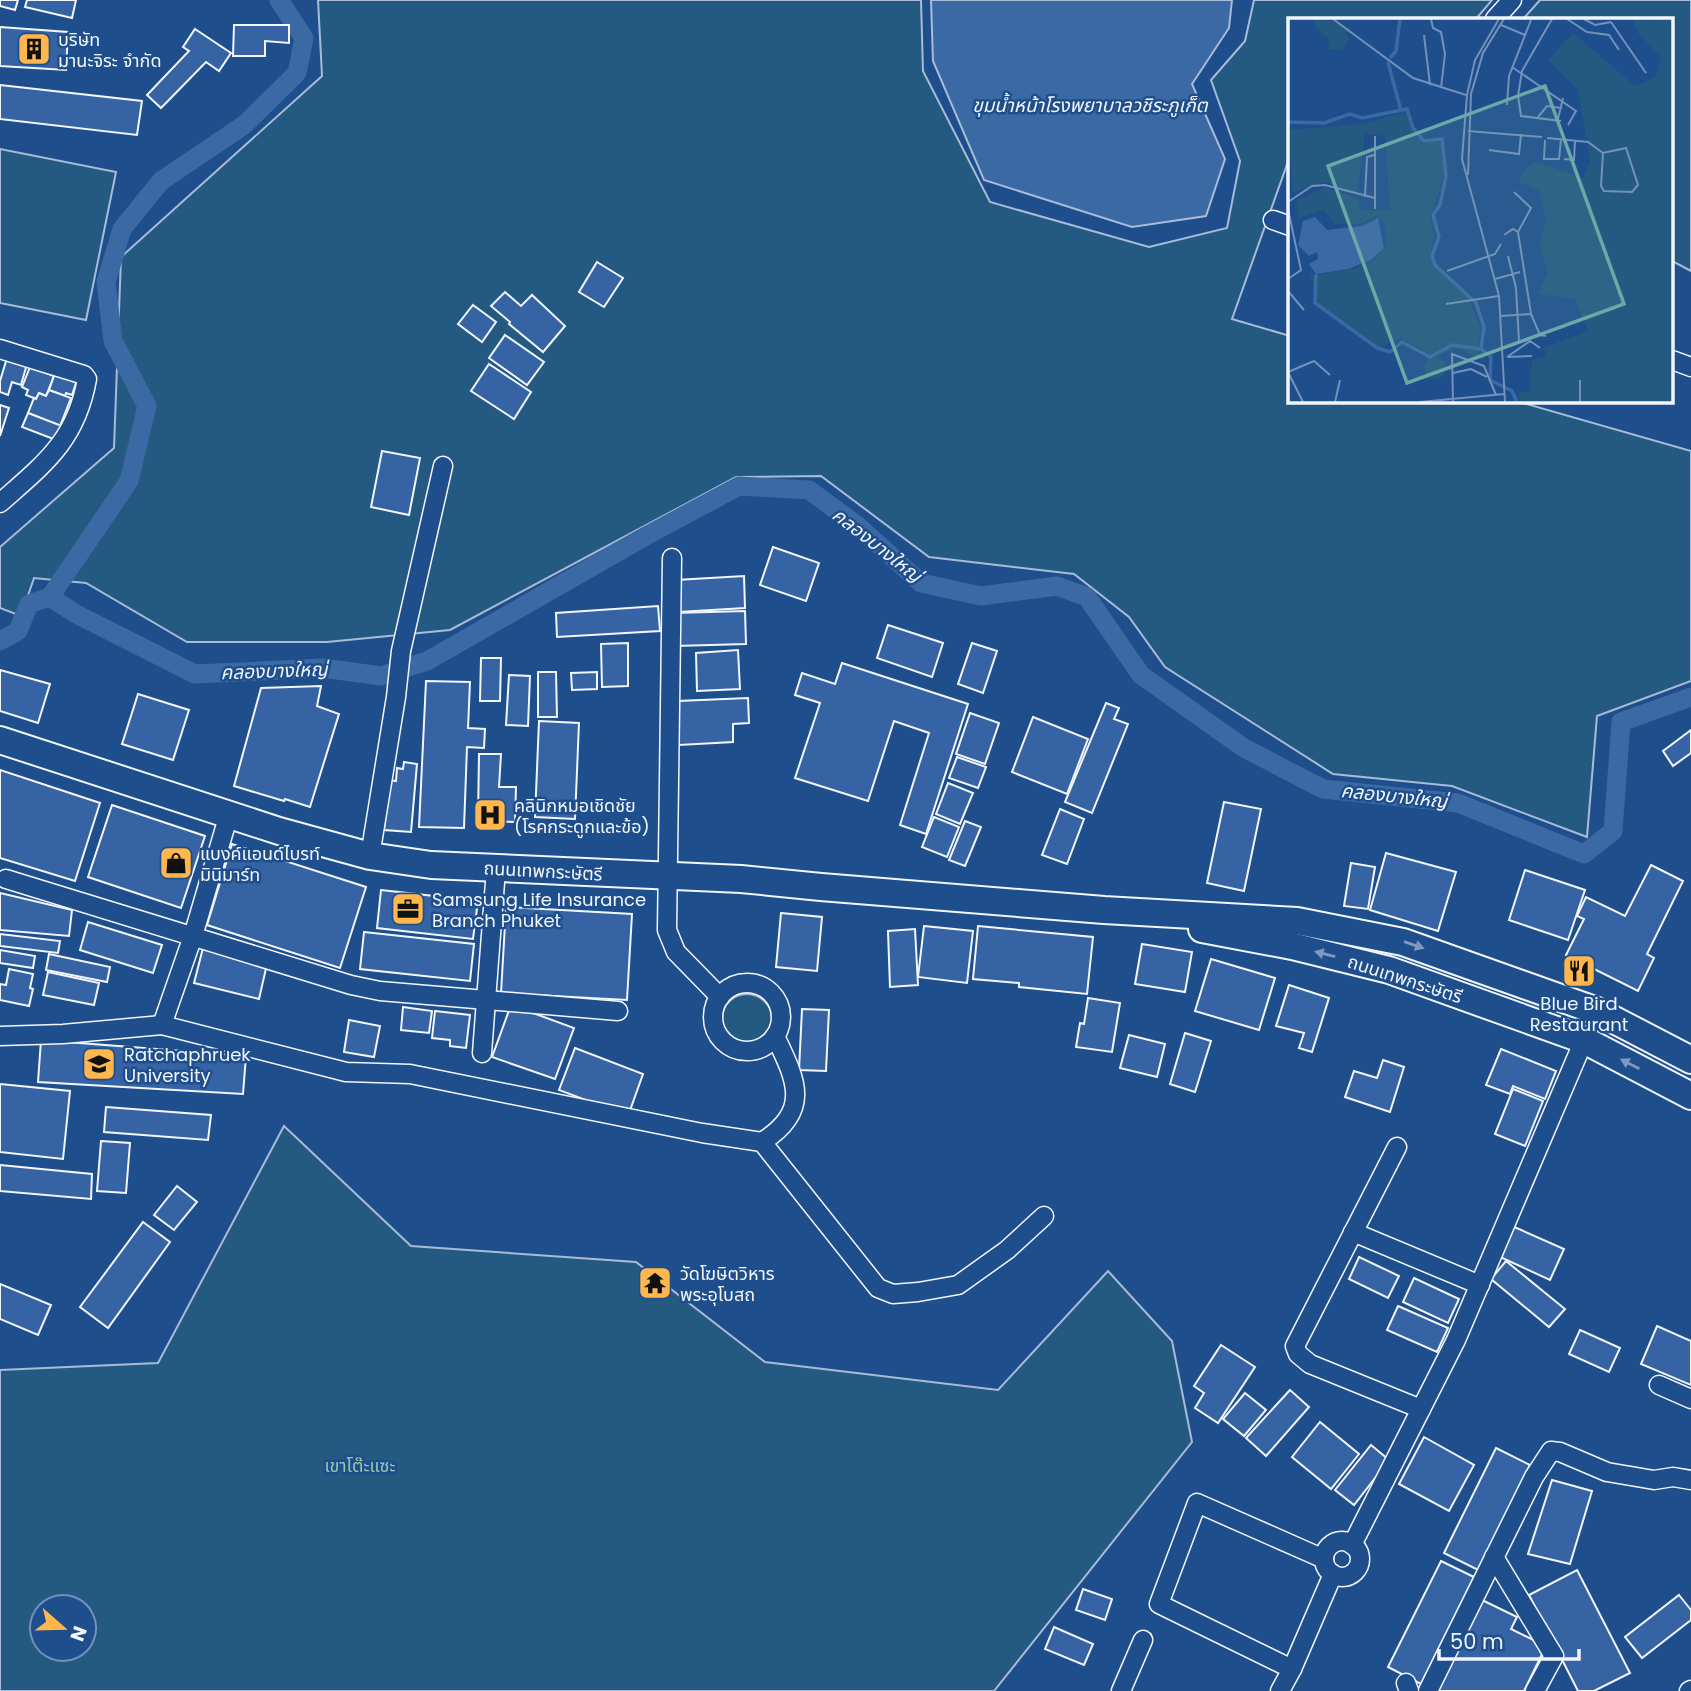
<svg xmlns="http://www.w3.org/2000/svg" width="1691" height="1691" viewBox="0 0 1691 1691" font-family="Poppins,'Noto Sans Thai',sans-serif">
<rect width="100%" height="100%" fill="#1f4e8c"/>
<g fill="#245a82" stroke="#a8bbd7" stroke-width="2" fill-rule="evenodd">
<polygon points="318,0 921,0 923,71 990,202 1149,247 1227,228 1240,161 1211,80 1245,41 1254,0 1492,0 1476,19 1290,19 1290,156 1232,319 1290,336 1290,401 1516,401 1691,451 1691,681 1597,716 1587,837 1452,786 1333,774 1165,667 1129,617 1074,574 929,557 821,476 736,477 450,630 327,642 187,642 86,583 34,578 21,616 0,608 0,547 114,448 121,257 322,76"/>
<polygon points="1540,0 1691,0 1691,271 1672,261 1672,19 1523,19"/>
<polygon points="0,149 116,172 86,320 0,303"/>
<circle cx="747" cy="1019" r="25"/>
<path d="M284,1126L411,1246L636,1262L765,1362L998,1390L1108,1271L1172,1341L1192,1442L994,1691H0V1370L158,1363ZM42,1607H84V1649H42Z"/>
</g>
<polygon fill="#3b69a3" stroke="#a8bbd7" stroke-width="2" points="931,0 1232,0 1229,28 1192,84 1225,159 1206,216 1132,227 984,180 933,61"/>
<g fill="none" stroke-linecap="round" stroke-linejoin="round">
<g stroke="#3b69a3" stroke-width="19">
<polyline points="50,597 129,481 147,406 113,341 106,282 122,229 161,181 244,125 297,73 304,38 279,0"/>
<polyline points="0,641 18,631 29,604 50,597 76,614 195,674 323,668 381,676 427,661 644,537 739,486 809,490 858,526 921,583 981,596 1057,586 1087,597 1141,675 1244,748 1323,789 1458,803 1584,854 1613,831 1621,722 1691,697"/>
</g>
</g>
<g fill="#3563a3" stroke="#f2f6ff" stroke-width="2">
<polygon points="0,0 18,0 15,10 0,6"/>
<polygon points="27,0 76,0 72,18 25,7"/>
<polygon points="234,25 289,25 289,43 265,41 265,56 233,56"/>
<polygon points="0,27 68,32 66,70 0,66"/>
<polygon points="195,29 231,53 219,71 206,62 161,108 147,95 189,51 183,47"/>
<polygon points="0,85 142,101 137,135 0,119"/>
<polygon points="597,262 623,278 604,307 579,292"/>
<polygon points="505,292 521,306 532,295 565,326 543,352 509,324 510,322 491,306"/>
<polygon points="473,305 496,322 482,342 458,324"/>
<polygon points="505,335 544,362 527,385 489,358"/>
<polygon points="7,358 27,364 21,385 12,382 8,395 0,392 0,381"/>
<polygon points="489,364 531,392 514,419 471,391"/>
<polygon points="30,367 54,376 46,396 39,393 36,399 26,395 28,390 22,387"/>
<polygon points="55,373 77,380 72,395 66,393 65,396 49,390"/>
<polygon points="49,390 71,398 60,426 28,413 34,398 36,399 39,393 46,396"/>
<polygon points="0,405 9,408 0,436"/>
<polygon points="28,413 62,426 56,440 22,427"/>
<polygon points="382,451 420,458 409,515 371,507"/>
<polygon points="773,547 819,563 806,601 760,585"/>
<polygon points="744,576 745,608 678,612 676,580"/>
<polygon points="658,606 660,631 557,637 556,613"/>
<polygon points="745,611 746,644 675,646 674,613"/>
<polygon points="888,625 943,643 932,677 877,658"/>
<polygon points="628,643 628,686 602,687 601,644"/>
<polygon points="972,643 997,651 983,693 958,684"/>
<polygon points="738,650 740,689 697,691 696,653"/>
<polygon points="481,658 501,658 500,701 480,701"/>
<polygon points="842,663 968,704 926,834 900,825 929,733 894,721 868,801 795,778 820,703 795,695 802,673 835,684"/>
<polygon points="0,670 50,684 38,723 0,711"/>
<polygon points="538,672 556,672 557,717 538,717"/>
<polygon points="597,672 597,689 572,690 571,673"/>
<polygon points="509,675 530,676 528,726 506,725"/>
<polygon points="426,681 470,682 468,728 485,729 484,748 467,747 464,828 419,827"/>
<polygon points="321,686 317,706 339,714 310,807 285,799 284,801 234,786 261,688"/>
<polygon points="138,694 189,710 173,760 122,744"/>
<polygon points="748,698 749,723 733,724 733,742 679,745 678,701"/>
<polygon points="1106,703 1119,708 1114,719 1128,724 1092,813 1065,802"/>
<polygon points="970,713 999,723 985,764 956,754"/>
<polygon points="1033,717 1088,739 1067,794 1012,772"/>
<polygon points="539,721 579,723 575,819 535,817"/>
<polygon points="1691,730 1691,753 1673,766 1663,751"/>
<polygon points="479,754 501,754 499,787 516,787 515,822 478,821"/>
<polygon points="957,757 986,767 978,788 949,778"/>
<polygon points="404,762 417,764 411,832 384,830 389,780 396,781 397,768 403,769"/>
<polygon points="0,770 100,803 75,881 0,858"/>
<polygon points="948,783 973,793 960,824 936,814"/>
<polygon points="1224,802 1261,809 1244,891 1207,883"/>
<polygon points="112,805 205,836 181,908 88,877"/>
<polygon points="1060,809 1084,819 1067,864 1042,855"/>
<polygon points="934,817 959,827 947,857 922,847"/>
<polygon points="965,821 981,827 965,866 949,860"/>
<polygon points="232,844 366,887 340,968 207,925"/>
<polygon points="1386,853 1456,872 1438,931 1370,910"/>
<polygon points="1351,863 1375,867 1368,909 1344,906"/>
<polygon points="1651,865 1683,881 1647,954 1654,958 1638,991 1566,955 1584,919 1577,916 1586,897 1625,916"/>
<polygon points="1525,870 1585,890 1568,940 1509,920"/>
<polygon points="381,890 478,901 473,939 377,928"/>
<polygon points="0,893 72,910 69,936 0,930"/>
<polygon points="506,907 632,914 627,1000 501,993"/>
<polygon points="781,913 822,917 817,971 776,967"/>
<polygon points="88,922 162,945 153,973 80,950"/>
<polygon points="924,926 973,931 967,983 918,977"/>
<polygon points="978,926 1093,937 1087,994 1019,987 1019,983 973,979"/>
<polygon points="915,929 918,985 890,987 888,931"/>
<polygon points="364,932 474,944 470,981 360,969"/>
<polygon points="0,934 60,941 58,953 0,946"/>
<polygon points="1142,944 1192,952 1185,992 1135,984"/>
<polygon points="203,948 267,964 259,999 194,983"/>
<polygon points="0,950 35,956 33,968 0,963"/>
<polygon points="49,954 110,967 107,982 46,970"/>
<polygon points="1211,959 1275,978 1259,1030 1195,1011"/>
<polygon points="9,969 33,974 30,988 33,989 29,1006 0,1000 0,984 6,985"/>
<polygon points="48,972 99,983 94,1005 43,995"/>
<polygon points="1289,985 1329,998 1312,1052 1299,1048 1304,1033 1276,1026"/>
<polygon points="1088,998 1120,1003 1112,1052 1076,1047 1080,1023 1084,1024"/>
<polygon points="511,1005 574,1028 555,1079 492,1057"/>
<polygon points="403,1007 432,1011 429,1033 401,1030"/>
<polygon points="802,1009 829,1010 826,1071 799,1070"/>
<polygon points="435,1011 470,1015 466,1048 450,1046 450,1040 432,1038"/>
<polygon points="349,1020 380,1026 374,1057 344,1052"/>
<polygon points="1185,1033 1211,1041 1195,1092 1170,1084"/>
<polygon points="1129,1035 1165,1044 1157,1077 1120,1068"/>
<polygon points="41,1040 246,1056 243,1094 38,1082"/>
<polygon points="575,1048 643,1074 628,1116 559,1090"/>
<polygon points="1501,1049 1556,1071 1545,1099 1513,1086 1510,1094 1486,1085"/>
<polygon points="1383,1060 1404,1067 1390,1112 1345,1097 1354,1071 1377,1078"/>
<polygon points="0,1084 70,1091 63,1159 0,1152"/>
<polygon points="1513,1089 1543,1101 1525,1146 1495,1134"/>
<polygon points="106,1107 211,1115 208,1140 104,1132"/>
<polygon points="101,1141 130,1143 126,1193 97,1191"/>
<polygon points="0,1165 92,1174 91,1199 0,1191"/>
<polygon points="177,1186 197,1202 174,1230 154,1215"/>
<polygon points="143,1222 170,1242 108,1328 80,1307"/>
<polygon points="1512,1226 1564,1249 1550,1280 1498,1256"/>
<polygon points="1359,1257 1399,1276 1388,1298 1349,1279"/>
<polygon points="1506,1261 1565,1309 1549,1327 1491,1279"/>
<polygon points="1414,1278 1459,1299 1448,1323 1403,1302"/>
<polygon points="0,1284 51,1305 38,1335 0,1319"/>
<polygon points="1398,1306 1448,1328 1437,1352 1387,1330"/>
<polygon points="1657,1326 1691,1341 1691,1385 1641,1364"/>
<polygon points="1580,1330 1620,1348 1609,1372 1569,1354"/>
<polygon points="1221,1345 1255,1367 1218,1423 1195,1408 1204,1393 1194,1386"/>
<polygon points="1290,1390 1309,1407 1266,1456 1246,1438"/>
<polygon points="1245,1393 1266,1410 1244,1436 1223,1419"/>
<polygon points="1320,1422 1359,1454 1331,1489 1292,1457"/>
<polygon points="1424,1437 1474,1465 1449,1511 1399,1484"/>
<polygon points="1371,1445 1389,1460 1354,1505 1335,1490"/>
<polygon points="1496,1448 1530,1465 1478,1570 1444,1553"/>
<polygon points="1552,1480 1592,1491 1570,1564 1528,1554"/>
<polygon points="1441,1561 1474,1577 1421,1684 1388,1667"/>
<polygon points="1577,1570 1630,1673 1594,1691 1578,1691 1529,1595"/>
<polygon points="1083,1589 1112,1599 1105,1620 1076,1610"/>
<polygon points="1679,1595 1691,1610 1691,1620 1642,1658 1625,1637"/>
<polygon points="1480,1599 1517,1617 1511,1629 1546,1646 1524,1691 1435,1691"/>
<polygon points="1054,1627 1093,1644 1084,1665 1045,1649"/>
</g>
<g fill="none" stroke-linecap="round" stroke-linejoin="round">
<defs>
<g id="street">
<polyline points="1495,19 1512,0"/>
<polyline points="1273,220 1290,226"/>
<path d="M0,349L84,375L87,379C76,441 44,464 0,503"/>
<polyline points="1672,360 1691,367"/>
<polyline points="672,558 667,930 676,952 720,997"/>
<polyline points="370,856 396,697 401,651 443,466"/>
<polyline points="6,879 351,985 380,991 618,1011"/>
<circle cx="747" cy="1017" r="34"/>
<polyline points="162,1025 193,936 229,814"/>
<path d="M0,1036L63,1034L162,1025L346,1072L410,1074L702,1133L762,1142C812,1110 796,1080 775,1036"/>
<polyline points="482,1053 496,869"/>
<polyline points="762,1142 878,1288 893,1294 918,1292 958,1285 1007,1250 1044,1216"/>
<polyline points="1397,1147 1295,1346 1298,1354 1310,1364 1421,1409"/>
<polyline points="1353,1232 1480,1285"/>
<polyline points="1659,1385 1691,1399"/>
<circle cx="1342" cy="1559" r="18"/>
<polyline points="1352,1545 1456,1340 1584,1040"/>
<polyline points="1494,1557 1554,1656 1535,1691"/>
<polyline points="1292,1669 1159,1604 1197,1503 1324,1559"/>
<polyline points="1406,1683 1409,1691"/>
<polyline points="1121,1691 1143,1640"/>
<polyline points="1280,1691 1292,1669 1333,1574"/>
<polyline points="1428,1691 1534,1477 1551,1451 1560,1452 1607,1472 1654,1480 1673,1477 1691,1480"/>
<polyline points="1689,1691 1691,1690"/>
</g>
<g id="primary">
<polyline points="0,740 279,831 370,856 431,865 741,879 821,887 1104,910 1297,921 1403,942 1597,1011 1691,1060"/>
<polyline points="1202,929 1292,946 1389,970 1584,1040 1691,1096"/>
</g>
</defs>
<use href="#street" stroke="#f2f6ff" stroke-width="21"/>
<use href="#primary" stroke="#f2f6ff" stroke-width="30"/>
<use href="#street" stroke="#1f4e8c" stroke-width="18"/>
<use href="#primary" stroke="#1f4e8c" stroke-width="26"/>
</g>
<defs><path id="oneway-solid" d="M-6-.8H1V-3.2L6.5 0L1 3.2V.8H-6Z" transform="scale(1.75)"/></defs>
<g fill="#7e9ac0">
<use href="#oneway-solid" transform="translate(1414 945) rotate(19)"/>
<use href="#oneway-solid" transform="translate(1325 954) rotate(-166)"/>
<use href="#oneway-solid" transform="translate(1630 1064) rotate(-153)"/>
</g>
<defs>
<symbol id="building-square" viewBox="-11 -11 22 22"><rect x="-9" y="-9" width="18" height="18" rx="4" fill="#ffb74d" stroke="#1f4e8c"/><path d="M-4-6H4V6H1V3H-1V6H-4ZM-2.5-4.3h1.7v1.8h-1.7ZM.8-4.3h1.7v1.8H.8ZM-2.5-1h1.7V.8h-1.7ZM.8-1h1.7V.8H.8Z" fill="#111"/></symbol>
<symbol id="hospital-square" viewBox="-11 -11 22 22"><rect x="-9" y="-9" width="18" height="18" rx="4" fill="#ffb74d" stroke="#1f4e8c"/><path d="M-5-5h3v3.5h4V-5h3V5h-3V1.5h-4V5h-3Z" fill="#111"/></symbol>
<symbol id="shop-square" viewBox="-11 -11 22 22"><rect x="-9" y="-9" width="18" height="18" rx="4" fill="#ffb74d" stroke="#1f4e8c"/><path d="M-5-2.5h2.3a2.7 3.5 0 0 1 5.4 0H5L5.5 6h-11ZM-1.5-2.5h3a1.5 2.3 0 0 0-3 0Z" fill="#111"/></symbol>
<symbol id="office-square" viewBox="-11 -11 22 22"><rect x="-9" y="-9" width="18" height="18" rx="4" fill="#ffb74d" stroke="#1f4e8c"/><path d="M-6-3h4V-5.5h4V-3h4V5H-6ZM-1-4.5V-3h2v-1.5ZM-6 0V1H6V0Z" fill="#111"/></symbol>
<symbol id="restaurant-square" viewBox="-11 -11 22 22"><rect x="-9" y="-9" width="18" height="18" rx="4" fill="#ffb74d" stroke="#1f4e8c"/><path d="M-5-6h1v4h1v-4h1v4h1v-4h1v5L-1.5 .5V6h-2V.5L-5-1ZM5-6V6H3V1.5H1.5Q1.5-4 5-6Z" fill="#111"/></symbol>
<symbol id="university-square" viewBox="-11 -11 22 22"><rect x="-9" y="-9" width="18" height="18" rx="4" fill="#ffb74d" stroke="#1f4e8c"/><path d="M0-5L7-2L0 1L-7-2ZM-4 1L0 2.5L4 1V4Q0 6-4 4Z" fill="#111"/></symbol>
<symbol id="temple-square" viewBox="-11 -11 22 22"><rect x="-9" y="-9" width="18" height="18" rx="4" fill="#ffb74d" stroke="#1f4e8c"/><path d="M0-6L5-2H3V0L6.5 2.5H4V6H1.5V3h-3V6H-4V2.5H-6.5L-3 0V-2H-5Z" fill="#111"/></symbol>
</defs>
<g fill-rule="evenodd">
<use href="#building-square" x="15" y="30" width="38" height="38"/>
<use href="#hospital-square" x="471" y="796" width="38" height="38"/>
<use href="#shop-square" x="157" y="844" width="38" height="38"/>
<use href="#office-square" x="389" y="890" width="38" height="38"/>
<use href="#restaurant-square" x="1560" y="952" width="38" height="38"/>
<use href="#university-square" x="80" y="1045" width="38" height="38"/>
<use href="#temple-square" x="636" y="1264" width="38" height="38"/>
</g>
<g text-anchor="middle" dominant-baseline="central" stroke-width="5" stroke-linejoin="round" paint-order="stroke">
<g font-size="18" fill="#f2f6ff" stroke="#1f4e8c" text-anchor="start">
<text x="58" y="39">บริษัท<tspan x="58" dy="21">มานะจิระ จำกัด</tspan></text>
<text x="514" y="805">คลินิกหมอเชิดชัย<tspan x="514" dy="21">(โรคกระดูกและข้อ)</tspan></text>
<text x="200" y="853">แบงค์แอนด์ไบรท์<tspan x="200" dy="21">มินิมาร์ท</tspan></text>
<text x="432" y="899">Samsung Life Insurance<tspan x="432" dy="21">Branch Phuket</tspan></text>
<text x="1579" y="1003" text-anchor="middle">Blue Bird<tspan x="1579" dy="21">Restaurant</tspan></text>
<text x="124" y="1054">Ratchaphruek<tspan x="124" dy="21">University</tspan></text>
<text x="680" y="1273">วัดโฆษิตวิหาร<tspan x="680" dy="21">พระอุโบสถ</tspan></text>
</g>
<g font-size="18" fill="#f2f6ff" stroke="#1f4e8c">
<text transform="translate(543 871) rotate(3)">ถนนเทพกระษัตรี</text>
<text transform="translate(1405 979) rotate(18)">ถนนเทพกระษัตรี</text>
</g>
<g font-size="18" fill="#97c8a6" stroke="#1f4e8c">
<text x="360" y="1465">เขาโต๊ะแซะ</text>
</g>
<g font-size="19" font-style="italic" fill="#f2f6ff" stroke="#1f4e8c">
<text x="1090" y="105">ขุมน้ำหน้าโรงพยาบาลวชิระภูเก็ต</text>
<text transform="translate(877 545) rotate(38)">คลองบางใหญ่</text>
<text transform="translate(274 671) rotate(-2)">คลองบางใหญ่</text>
<text transform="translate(1394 796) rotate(6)">คลองบางใหญ่</text>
</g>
</g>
<g transform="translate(1288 18)">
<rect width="385" height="385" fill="#1f4e8c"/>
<path d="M26,1L45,3L77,24L55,12L61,22L54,32L40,31L41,21L28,10ZM345,1H385V384H232L230,375L242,373L244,342L259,338L255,330L300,313L287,281L250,276L260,254L251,224L258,203L251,172L230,163L236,152L248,144L295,160L302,143L290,72L260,42L285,15L347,68L368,59L373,39L350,15ZM117,94L136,126L152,122L156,157L142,200L147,220L142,237L146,248L179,278L193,311L190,327L191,334H197V344L171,330L146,338L113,320L90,330L32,288L22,258L64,251L85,243L98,228L97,206L90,197L72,206H47L35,192L11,200L8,183L37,169L70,181L72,192H102L97,118L77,116L69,176L38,164L5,174L0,112L73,106ZM136 350a11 11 0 1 1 22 0a11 11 0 1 1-22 0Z" fill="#245a82"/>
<path d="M27,199L39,212L74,208L90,200L96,230L83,242L60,251L28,256L21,246L30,241L29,234L21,238L10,227L15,203Z" fill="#3b69a3"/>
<path fill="none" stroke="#3b69a3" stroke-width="3.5" d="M102,40L108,33L112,1M100,44L113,93M0,104L36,105L62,96L74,100L119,91L125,110L136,123L154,121L158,158L152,187L145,197L151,219L144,238L147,247L188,285L196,309L193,331L203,339L202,362L224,373L229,384M28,256L27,285L89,330L102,334L114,324L142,339L164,327L192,331"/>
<path fill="none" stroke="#7391ba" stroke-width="2" d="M45,1L125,60L178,77M143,1L145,10L153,14L157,36L153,70M211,1L187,42L179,77L174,141L211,278L217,384M264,1L234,53L230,78L233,98L273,103M279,1L299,14L321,17L331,32M296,1L307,7L323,4M323,4L358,55M213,7L237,17M136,17L142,67M224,49L288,93L280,107M219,87L221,58L243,2M250,99L259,88L274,90M269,105L275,80M180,113L254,119M87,118V191M259,120L300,124L315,135L338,130L350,167L344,174L316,173L313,168L315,135M257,122L256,141H271L273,121M201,132L231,136L233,116M276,141L286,142L287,123M180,157L183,76L195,35L216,1M226,174L243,190L230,214M77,179L79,139L86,137M0,184L24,168L37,167L87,180M0,191L13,252L0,261M216,217L225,211L230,214L243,296L252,317L258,318M220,238L228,270L231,323M159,253L207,236L213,226M207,261L232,254M0,273L16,292M158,286L211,278M213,298L243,296M219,339L242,323L252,330M220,339L244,338M0,354L26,343L42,357M0,354L15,384M165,355L183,351L199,359M47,384L52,362M132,384L216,376M165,384L164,336L196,348L208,377M292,384V362"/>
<path fill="#6aa9a8" fill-opacity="0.15" stroke="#6aa9a8" stroke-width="3.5" d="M257,68L336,286L119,365L40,148Z"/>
<rect width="385" height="385" fill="none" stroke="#f2f6ff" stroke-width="3.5"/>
</g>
<g transform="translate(63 1628) rotate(110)"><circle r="33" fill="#1f4e8c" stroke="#7391ba" stroke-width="2"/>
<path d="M0-5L12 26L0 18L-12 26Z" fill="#ffb74d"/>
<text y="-10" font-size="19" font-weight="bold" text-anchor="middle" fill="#f2f6ff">N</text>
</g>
<path d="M1439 1649v10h140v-10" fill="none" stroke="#f2f6ff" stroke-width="3.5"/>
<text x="1450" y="1649" font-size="21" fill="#f2f6ff" stroke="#1f4e8c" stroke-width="5" paint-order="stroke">50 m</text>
</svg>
